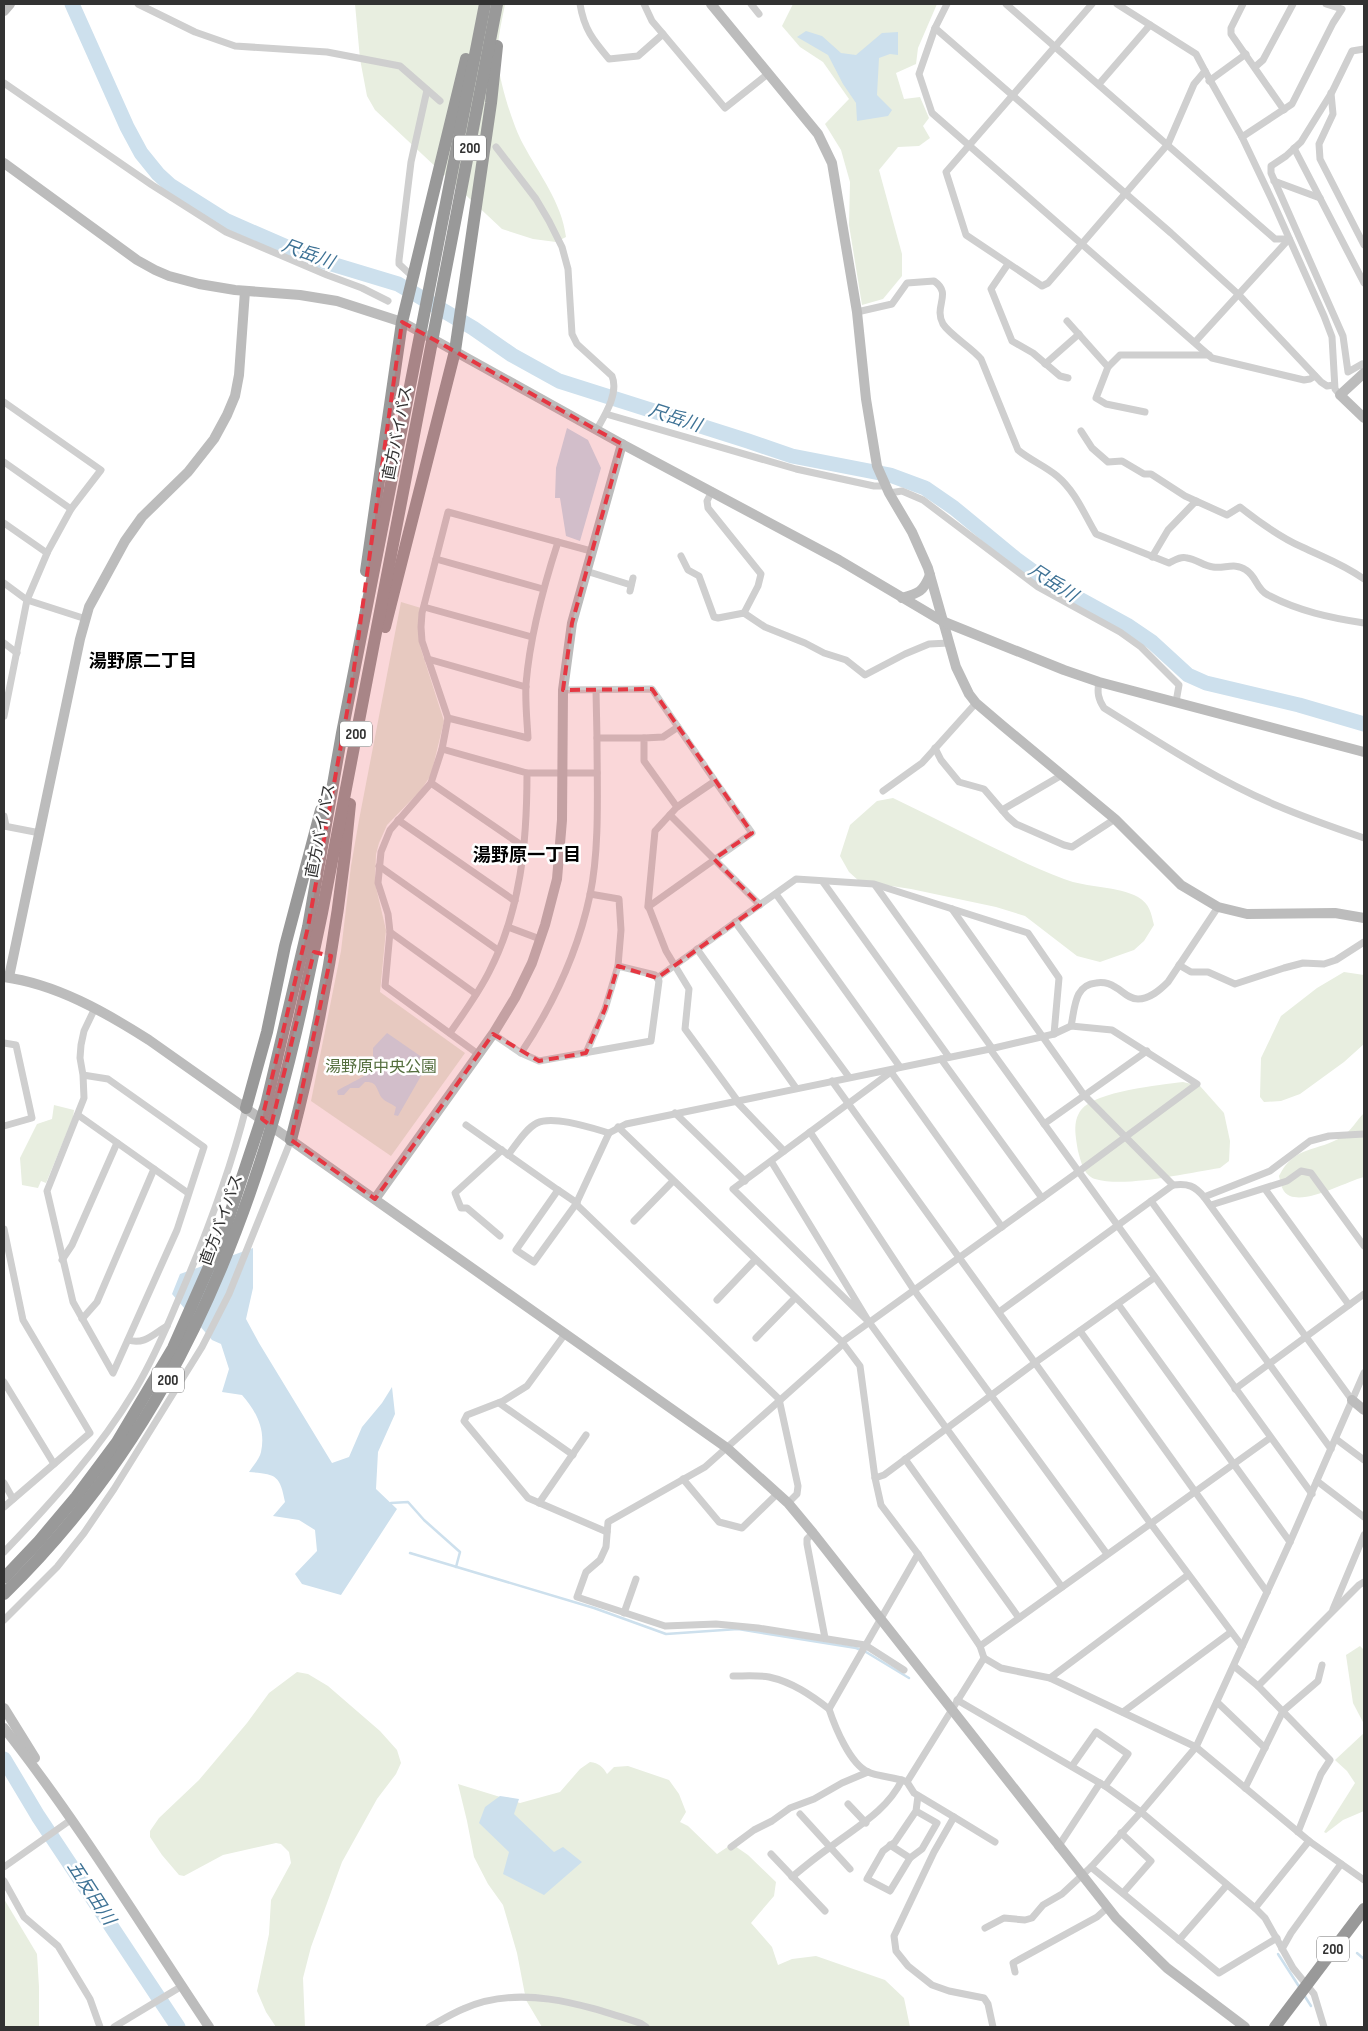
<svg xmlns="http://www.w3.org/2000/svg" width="1368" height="2031" viewBox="0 0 1368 2031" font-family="'Sofia Sans Condensed','Noto Sans JP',sans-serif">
<rect width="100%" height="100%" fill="#fff"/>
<g fill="#e8eee0">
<path d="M355,4H505C502,21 496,43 498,61C499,81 513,126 523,144C539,174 562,203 566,237L556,242L533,239L502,229L375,110L367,96L360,59Z"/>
<polygon points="793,4 937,4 918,48 916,64 896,73 904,99 920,97 929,118 923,126 930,138 919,146 898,147 879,170 902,254 902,276 883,299 862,305 849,225 850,182 841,150 825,124 849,99 823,62 800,47 782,26"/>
<polygon points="401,602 421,608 418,626 420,646 444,721 431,775 421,790 387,825 379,843 376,854 375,883 386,930 380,992 465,1053 391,1156 311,1101 341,951 351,866 359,820"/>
<path d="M893,798C950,825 1005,856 1064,879C1087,888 1118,886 1138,897C1150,904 1151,913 1154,925L1144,941L1134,950L1100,962L1077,956L1025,916L996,907L911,889L859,881L849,872L840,856L850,825L877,801Z"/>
<polygon points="1344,972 1364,975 1364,1044 1344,1062 1300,1094 1281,1101 1264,1102 1260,1097 1261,1058 1281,1016 1317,988"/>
<path d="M1183,1082L1200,1086L1224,1113L1230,1141L1229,1161L1220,1168C1187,1173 1125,1188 1095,1179C1083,1175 1081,1161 1078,1151C1076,1137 1072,1122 1081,1110C1096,1091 1160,1085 1183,1082Z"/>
<polygon points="54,1105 74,1110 73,1118 46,1183 41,1181 38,1188 22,1185 20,1158 37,1124 52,1119"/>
<path d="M1364,1113V1177C1345,1182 1309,1203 1290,1196C1282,1193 1281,1184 1279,1176C1295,1144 1317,1153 1343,1136C1351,1131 1357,1120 1364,1113Z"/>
<polygon points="1360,1646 1364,1650 1364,1724 1353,1703 1346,1655"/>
<polygon points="297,1672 308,1674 328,1686 380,1731 397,1750 401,1763 396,1774 377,1799 342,1862 311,1947 303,1978 305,2027 276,2027 266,2012 257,1991 269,1934 271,1900 291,1863 289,1852 281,1844 276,1843 223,1855 184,1876 179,1875 162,1855 150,1837 150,1831 159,1818 199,1780 247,1723 269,1693"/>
<polygon points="1364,1733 1364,1811 1343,1820 1326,1833 1324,1832 1355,1783 1347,1771 1335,1760"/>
<path d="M590,1762C599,1763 603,1767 607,1774L614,1767L628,1766L669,1780L679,1794L686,1812L680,1822L688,1826L717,1854L732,1844L748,1855L776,1882L774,1896L751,1923L772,1947L778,1965L792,1959L816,1956L885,1980L904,1998L910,2027H542L526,2000L517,1953L503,1905L488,1884L474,1857L467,1821L458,1784L520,1803L560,1792L580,1769Z"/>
<polygon points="4,1899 37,1954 39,1987 39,2027 4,2027"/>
</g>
<g fill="#cde0ed">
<polygon points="806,31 822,36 841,53 856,55 882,33 898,32 898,55 890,54 879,58 877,95 892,110 888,116 857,121 856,103 843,84 828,55 797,37"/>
<polygon points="567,428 588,440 601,468 580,541 566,536 560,498 555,498 556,468"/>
<path d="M387,1033L429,1062L398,1116L394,1115L396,1107C391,1103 385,1102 382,1098C376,1090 378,1081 365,1082L359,1088H350L344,1095H338L337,1091C346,1085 367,1076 373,1069V1048Z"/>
<path d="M253,1248V1288L246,1319L259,1343L332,1463L349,1457L362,1427L382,1403L392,1387L395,1414L378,1452L376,1489L397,1509L341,1595L302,1584L295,1574L317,1551L315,1530L299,1520L273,1516L285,1502C280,1474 275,1474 249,1472C253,1466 260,1458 261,1452C266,1429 256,1411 242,1395L222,1392L229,1369L221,1344L212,1340L172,1294L180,1274Z"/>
<polygon points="500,1796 519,1799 514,1814 554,1852 563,1847 582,1862 544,1895 503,1874 509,1852 479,1823 485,1807"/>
</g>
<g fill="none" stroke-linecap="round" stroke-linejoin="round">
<g stroke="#cde0ed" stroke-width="2.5">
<polyline points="391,1503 408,1502 424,1520 460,1552 456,1567"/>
<polyline points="410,1553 594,1608 666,1634 738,1629 856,1648 866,1652 909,1678"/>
<polyline points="1357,1953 1364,1959"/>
<polyline points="1278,1954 1300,1988"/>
<polyline points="1304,1995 1311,2006"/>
</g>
<g stroke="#cde0ed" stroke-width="15">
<polyline points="72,4 127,127 141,153 158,174 170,185 227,221 312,258 398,284 473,328 512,355 559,381 748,441 792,456 890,475 925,488 954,508 1016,559 1045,580 1127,625 1152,642 1188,675 1206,683 1299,705 1364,724"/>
<polyline points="4,1759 38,1816 178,2027"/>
</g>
<g stroke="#cfcfcf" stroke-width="7">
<polyline points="138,4 195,32 235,46 327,52 400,66 440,101"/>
<path d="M580,4C584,29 593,40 609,59L638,56L663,34L725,108L769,73"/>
<polyline points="644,4 652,21 663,34"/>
<polyline points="751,4 759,14"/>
<polyline points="947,4 935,28 919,74 932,113 1212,358 1304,380 1310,379 1315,376"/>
<polyline points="1006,4 1275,239 1289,239"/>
<polyline points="1092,4 946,172 966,235 1042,286 1048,283 1168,144 1194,84 1205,71"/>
<polyline points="1117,4 1196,54 1205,71 1242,137 1272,200 1324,316 1332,337 1335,389 1340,395"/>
<polyline points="1243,4 1231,28 1231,34 1284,110"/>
<polyline points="935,28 1171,233 1238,294 1321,382 1327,386 1334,385"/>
<polyline points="1364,49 1352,51 1332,92 1301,142 1286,156 1271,166 1271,173 1343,336 1348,372 1362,364 1364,368"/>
<polyline points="1255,67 1263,60 1293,4"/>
<polyline points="1209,81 1246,54"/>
<polyline points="4,83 152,185 226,232 327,275 362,288 388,301"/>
<polyline points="1099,84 1150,25"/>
<polyline points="1331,93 1333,114 1319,144 1320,159 1364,245"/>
<polyline points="1242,137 1292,104 1333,23 1342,9 1326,4"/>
<path d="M496,147L536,199L549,221L562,247L568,269L572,334L577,344L612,376C619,393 605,415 597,429"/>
<polyline points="1294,148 1364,283"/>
<polyline points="1274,181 1320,198"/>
<polyline points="1008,264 991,289 1012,341 1033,353 1060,376 1068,378"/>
<polyline points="413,277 399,264 399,260 411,162 427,90"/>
<path d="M857,312L892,304L907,283L934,281C953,294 933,306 943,324C950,335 971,347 981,359L1018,450C1030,460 1045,466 1057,476C1076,492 1084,514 1096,534L1169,563C1175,560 1181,556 1187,558C1196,559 1204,566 1213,567C1224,569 1235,562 1246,570C1257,577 1256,589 1268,595C1298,611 1331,618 1364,623"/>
<polyline points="1067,321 1108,367"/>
<polyline points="1195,342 1289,239"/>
<polyline points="1045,364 1079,334"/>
<polyline points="4,402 101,470 71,509 48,551 27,600 4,716"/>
<polyline points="1145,412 1106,404 1096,398 1108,367 1120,355 1209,355"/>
<polyline points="606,414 796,469 874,486 886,486"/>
<polyline points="1081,431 1092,448 1108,462 1122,461 1144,474 1151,474 1185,496 1196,501"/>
<polyline points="4,462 71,509"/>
<polyline points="712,491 707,501 708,508 761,574 758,586 744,613"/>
<polyline points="889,493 902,491 923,500 1038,587 1120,632 1141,647 1179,685 1176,702"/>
<polyline points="4,523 47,553"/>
<polyline points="681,556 688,570 699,576 714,617 718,618 744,613 765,627 805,643 824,653 846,660 865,675 905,654 929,644 949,643"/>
<path d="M1152,557L1168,530L1196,501L1227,515L1240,507C1259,522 1279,537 1302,547C1325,558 1343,564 1364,579"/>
<polyline points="436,559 543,589"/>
<polyline points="586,571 631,585"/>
<polyline points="4,583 27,600 86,619"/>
<polyline points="630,591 633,578"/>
<polyline points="424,607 532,637"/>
<polyline points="4,643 17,653"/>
<polyline points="428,659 526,687"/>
<path d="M1099,682C1097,692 1098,699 1104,708C1160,743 1216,780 1278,806C1306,818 1335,828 1364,838"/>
<polyline points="563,690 652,689 715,781 677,807 655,831 648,905 666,951 689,989 685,1029 737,1100"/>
<polyline points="596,691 597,738 644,738"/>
<path d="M448,718L528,738C527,720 525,702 526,684C530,635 543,588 558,542"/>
<polyline points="935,748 941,760 959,782 984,789 1008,817 1016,824 1064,845 1072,847 1115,819"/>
<path d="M442,749L527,773C527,842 521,910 489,972C478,994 463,1014 450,1033"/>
<polyline points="527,773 597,773"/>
<polyline points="431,783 524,847"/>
<polyline points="883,791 922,763 976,703"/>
<polyline points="677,807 644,761 644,738 663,737 678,727"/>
<polyline points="1002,810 1062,775"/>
<polyline points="670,815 760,905"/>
<polyline points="4,816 6,826"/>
<polyline points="398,820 515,901"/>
<polyline points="4,826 40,833"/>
<polyline points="379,866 498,950"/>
<polyline points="823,882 949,1057"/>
<polyline points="875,885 992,1048"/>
<polyline points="590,894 619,899 621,930 618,966"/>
<polyline points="776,894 900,1067"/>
<polyline points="648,907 752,833 715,781"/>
<polyline points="952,909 1084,1095 1173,1185"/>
<polyline points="735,922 849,1077"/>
<polyline points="508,927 540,939"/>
<polyline points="390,932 476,994"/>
<polyline points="697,949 796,1088"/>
<polyline points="1179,965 1191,972 1208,972 1235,984 1284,968 1303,963 1324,964 1336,960 1364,942"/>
<polyline points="657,978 796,879 874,884 1028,933 1059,978 1054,1034"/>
<path d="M1071,1026C1075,1008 1074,985 1096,983C1102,982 1109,983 1115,987C1123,991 1128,999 1138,999C1150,999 1160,990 1168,982L1218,907"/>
<path d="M493,1034L521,1053C553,1005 578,951 590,895C600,848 597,787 597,738"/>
<polyline points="4,1043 16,1045 32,1118 4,1126"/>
<polyline points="990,1049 1312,1494"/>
<polyline points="521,1053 539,1061 651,1041 659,981 655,975 618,966 605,1009 586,1053"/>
<polyline points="478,1054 385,986 390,932 388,914 378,883 381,852 390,830 431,783 442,749 448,718 422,641 421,627 422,613 448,512 591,551"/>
<polyline points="941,1059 1042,1198"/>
<polyline points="891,1072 1002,1227"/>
<polyline points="83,1075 108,1079 204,1147 177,1230 113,1373 73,1302 47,1191 84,1098 83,1075 80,1058 81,1045 84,1031 95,1008"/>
<polyline points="832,1081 1151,1524 1242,1646"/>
<polyline points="735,1100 784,1151"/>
<polyline points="675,1113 745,1181"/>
<polyline points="78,1115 188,1193"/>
<polyline points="1044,1124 1147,1051"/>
<polyline points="466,1125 558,1190"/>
<polyline points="618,1127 842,1342 860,1366 875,1478 881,1505 918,1554 980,1646 984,1658 907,1782"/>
<polyline points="810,1132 914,1290 1107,1554"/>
<path d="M508,1155C516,1145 525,1129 537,1123C553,1115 592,1128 609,1133"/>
<polyline points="771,1161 869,1322 733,1189 895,1069"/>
<polyline points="1265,1189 1349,1305"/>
<polyline points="1204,1197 1270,1171 1310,1141 1329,1136 1364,1134"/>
<polyline points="1151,1201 1331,1449"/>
<polyline points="576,1204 534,1262 516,1250 558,1190 577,1203"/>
<polyline points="1211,1205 1287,1181 1301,1171 1311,1173 1364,1246"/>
<polyline points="634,1221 673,1181"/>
<polyline points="4,1229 23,1320 90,1433 4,1507"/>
<polyline points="500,1236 467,1208 461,1208 455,1193 502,1150"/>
<polyline points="62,1260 72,1245 117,1143"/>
<polyline points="717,1300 755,1260"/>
<polyline points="1118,1304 1290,1542"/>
<path d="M999,1312L1173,1185C1188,1183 1195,1186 1204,1197L1352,1400"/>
<polyline points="82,1319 97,1302 154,1169"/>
<polyline points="869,1322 1062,1587"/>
<polyline points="1080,1331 1267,1592"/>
<polyline points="565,1334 527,1386 503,1401 467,1415 464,1421 528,1498 607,1532"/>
<polyline points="756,1338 795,1298"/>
<path d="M128,1340C145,1345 153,1334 167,1326"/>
<polyline points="843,1344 705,1467 608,1522 606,1547 600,1560 586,1572 577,1597 665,1626 716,1624 758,1628 865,1645 904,1670"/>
<polyline points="4,1382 54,1464"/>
<polyline points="1235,1389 1364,1294"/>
<polyline points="499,1403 573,1455"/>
<polyline points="1336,1439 1364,1460"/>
<polyline points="905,1459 1019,1618"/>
<polyline points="875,1478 884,1475 1036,1362 1154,1278"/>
<polyline points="683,1479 719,1522 742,1528 777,1494"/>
<polyline points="1317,1481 1364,1517"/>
<polyline points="4,1483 13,1499"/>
<polyline points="539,1503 586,1435"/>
<polyline points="788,1503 797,1494 798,1486 779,1399 576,1204 609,1133 626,1124 990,1049 1054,1034 1071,1026 1112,1030 1197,1084 1078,1172 842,1342"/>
<polyline points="813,1533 807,1539 807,1544 825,1638"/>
<path d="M4,1552C52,1502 99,1450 135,1390C151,1363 164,1334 176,1305C204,1241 229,1175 246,1108"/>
<path d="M918,1554L829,1709C835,1727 850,1764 868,1772C880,1777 895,1777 907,1782L914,1793L954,1817L934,1852L894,1936L896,1951L908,1966L932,1985L949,1991L984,1998L988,2004L993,2027"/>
<polyline points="1333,1609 1364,1535"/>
<polyline points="624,1613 636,1579"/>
<polyline points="4,1620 57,1567 84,1533 114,1489 202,1347 229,1294 291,1140"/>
<polyline points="980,1646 1270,1438"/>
<polyline points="984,1658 1001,1668 1050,1678 1196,1747 1309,1841 1364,1880"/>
<polyline points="1234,1666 1258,1686 1359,1585 1364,1582"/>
<path d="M733,1676C745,1676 758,1675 769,1677C792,1682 811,1695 829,1709"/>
<polyline points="1050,1678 1188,1575"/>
<polyline points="1258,1686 1330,1760 1321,1774 1298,1832"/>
<polyline points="957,1700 1105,1786 1141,1812 1255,1908 1265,1918 1293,1968 1314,1994 1324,2027"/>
<polyline points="1217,1702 1265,1748"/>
<polyline points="1123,1712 1231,1632"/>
<polyline points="1072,1766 1096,1732 1128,1754 1105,1786"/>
<polyline points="1245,1788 1283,1711 1318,1681 1322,1665"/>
<polyline points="848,1804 866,1823"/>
<polyline points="916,1811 937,1823 922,1849 910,1858 890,1891 867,1879 883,1851 895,1842 916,1811 918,1796"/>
<polyline points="800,1814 850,1869"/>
<polyline points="954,1817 995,1842"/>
<polyline points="1121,1833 1151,1861 1123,1893"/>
<polyline points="890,1845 910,1858"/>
<polyline points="731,1847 754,1830 772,1821 790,1808 814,1799 842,1783 868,1772"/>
<polyline points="1058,1847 1100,1783"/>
<polyline points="771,1854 825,1911"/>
<polyline points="4,1867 72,1819"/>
<path d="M792,1877C804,1867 816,1857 829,1848C856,1827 886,1812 902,1780"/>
<polyline points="4,1881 24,1917 58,1946 90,1999 100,2027"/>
<polyline points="1255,1908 1309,1841"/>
<polyline points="985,1928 1004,1918 1025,1920 1032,1918 1043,1905 1062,1894 1091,1867"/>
<polyline points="1277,1938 1219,1973 1091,1867 1141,1812 1196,1747 1290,1542 1364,1373"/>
<polyline points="1179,1940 1227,1885"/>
<polyline points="1282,1949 1291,1933 1341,1864"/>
<polyline points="1015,1972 1013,1963 1097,1917 1107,1908"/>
<polyline points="114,2027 182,1986"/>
<path d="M429,2027C440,2021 451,2014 463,2009C520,1983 584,2005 640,2023L646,2027"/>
</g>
<g stroke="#bcbcbc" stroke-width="10">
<polyline points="711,4 818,134 832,163 857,312 866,399 877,466 889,493 912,532 928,568 956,667 969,694 976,703 1003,726 1115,819 1181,885 1218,907 1247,914 1335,913 1364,918"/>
<polyline points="4,11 10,4"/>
<polyline points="4,163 137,260 155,270 169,276 199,284 235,290 300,295 337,301 402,322 622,444 839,560 942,621 1064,670 1099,682 1364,752"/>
<polyline points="1364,373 1340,395 1364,418"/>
<path d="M902,598C919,593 923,592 930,575"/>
<path d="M4,977C56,984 105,1012 149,1040L727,1448L788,1503L813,1533L1116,1918L1167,1968L1245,2027"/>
<polyline points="9,977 80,639 89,607 125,541 142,517 188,472 214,439 227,415 235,396 239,375 245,291"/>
<polyline points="375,1199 493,1034 515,998 532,963 545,925 557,879 562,820 563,690 572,623 622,444"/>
<polyline points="1352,1400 1364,1410"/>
<polyline points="4,1708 35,1758"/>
<path d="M4,1728C79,1823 142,1927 209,2027"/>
</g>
<g stroke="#999" stroke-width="12">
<polyline points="366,571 402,322 466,59"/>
<polyline points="385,627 455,351 491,103 497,46"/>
<polyline points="246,1108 267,1032 285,946 321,810"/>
<path d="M291,1140C320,1029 340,918 350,804"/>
<polyline points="4,1578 39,1541 76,1497 117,1442 173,1348 223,1235 266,1105 308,927 342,733 485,4"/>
<path d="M4,1594C135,1466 213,1315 267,1141C290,1066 306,989 322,913L497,4"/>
<polyline points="1275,2027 1364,1909"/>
</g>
</g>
<path fill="#e53742" fill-opacity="0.2" stroke="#e53742" stroke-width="4" stroke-dasharray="10 6" stroke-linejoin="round" d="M402,322L622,444L572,623L563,690L652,689L752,833L714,859L760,905L657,978L618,966L605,1009L586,1053L539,1061L493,1034L375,1199L291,1140L331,956L314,952L271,1126L262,1119L308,927L351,690Z"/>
<g text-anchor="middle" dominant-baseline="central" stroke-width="5" stroke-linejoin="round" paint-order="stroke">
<g fill="#fff" stroke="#707070" stroke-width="1">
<rect x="454" y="135.5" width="32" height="25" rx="4"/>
<rect x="340" y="721.5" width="32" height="25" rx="4"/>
<rect x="152" y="1367.5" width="32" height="25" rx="4"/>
<rect x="1317" y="1936.5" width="32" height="25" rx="4"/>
</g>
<g font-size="15" font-weight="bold" fill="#323232">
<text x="470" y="148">200</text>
<text x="356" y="734">200</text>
<text x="168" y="1380">200</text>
<text x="1333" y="1949">200</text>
</g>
<g font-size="16" fill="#323232" stroke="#fff">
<text transform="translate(398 433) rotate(-79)">直方バイパス</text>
<text transform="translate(321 831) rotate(-79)">直方バイパス</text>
<text transform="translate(222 1220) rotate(-70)">直方バイパス</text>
</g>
<g font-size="16" fill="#546e3e" stroke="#fff">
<text x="381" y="1067">湯野原中央公園</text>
</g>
<g font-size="18" font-style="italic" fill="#3e7295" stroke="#fff">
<text transform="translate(308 254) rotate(20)">尺岳川</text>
<text transform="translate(675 418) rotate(18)">尺岳川</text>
<text transform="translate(1053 583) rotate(33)">尺岳川</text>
<text transform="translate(91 1893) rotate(57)">五反田川</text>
</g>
<g font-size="18" font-weight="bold" fill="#000" stroke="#fff">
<text x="143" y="661">湯野原二丁目</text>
<text x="527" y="855">湯野原一丁目</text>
</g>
</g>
<rect width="1368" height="2031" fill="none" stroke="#323232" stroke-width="10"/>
</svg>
